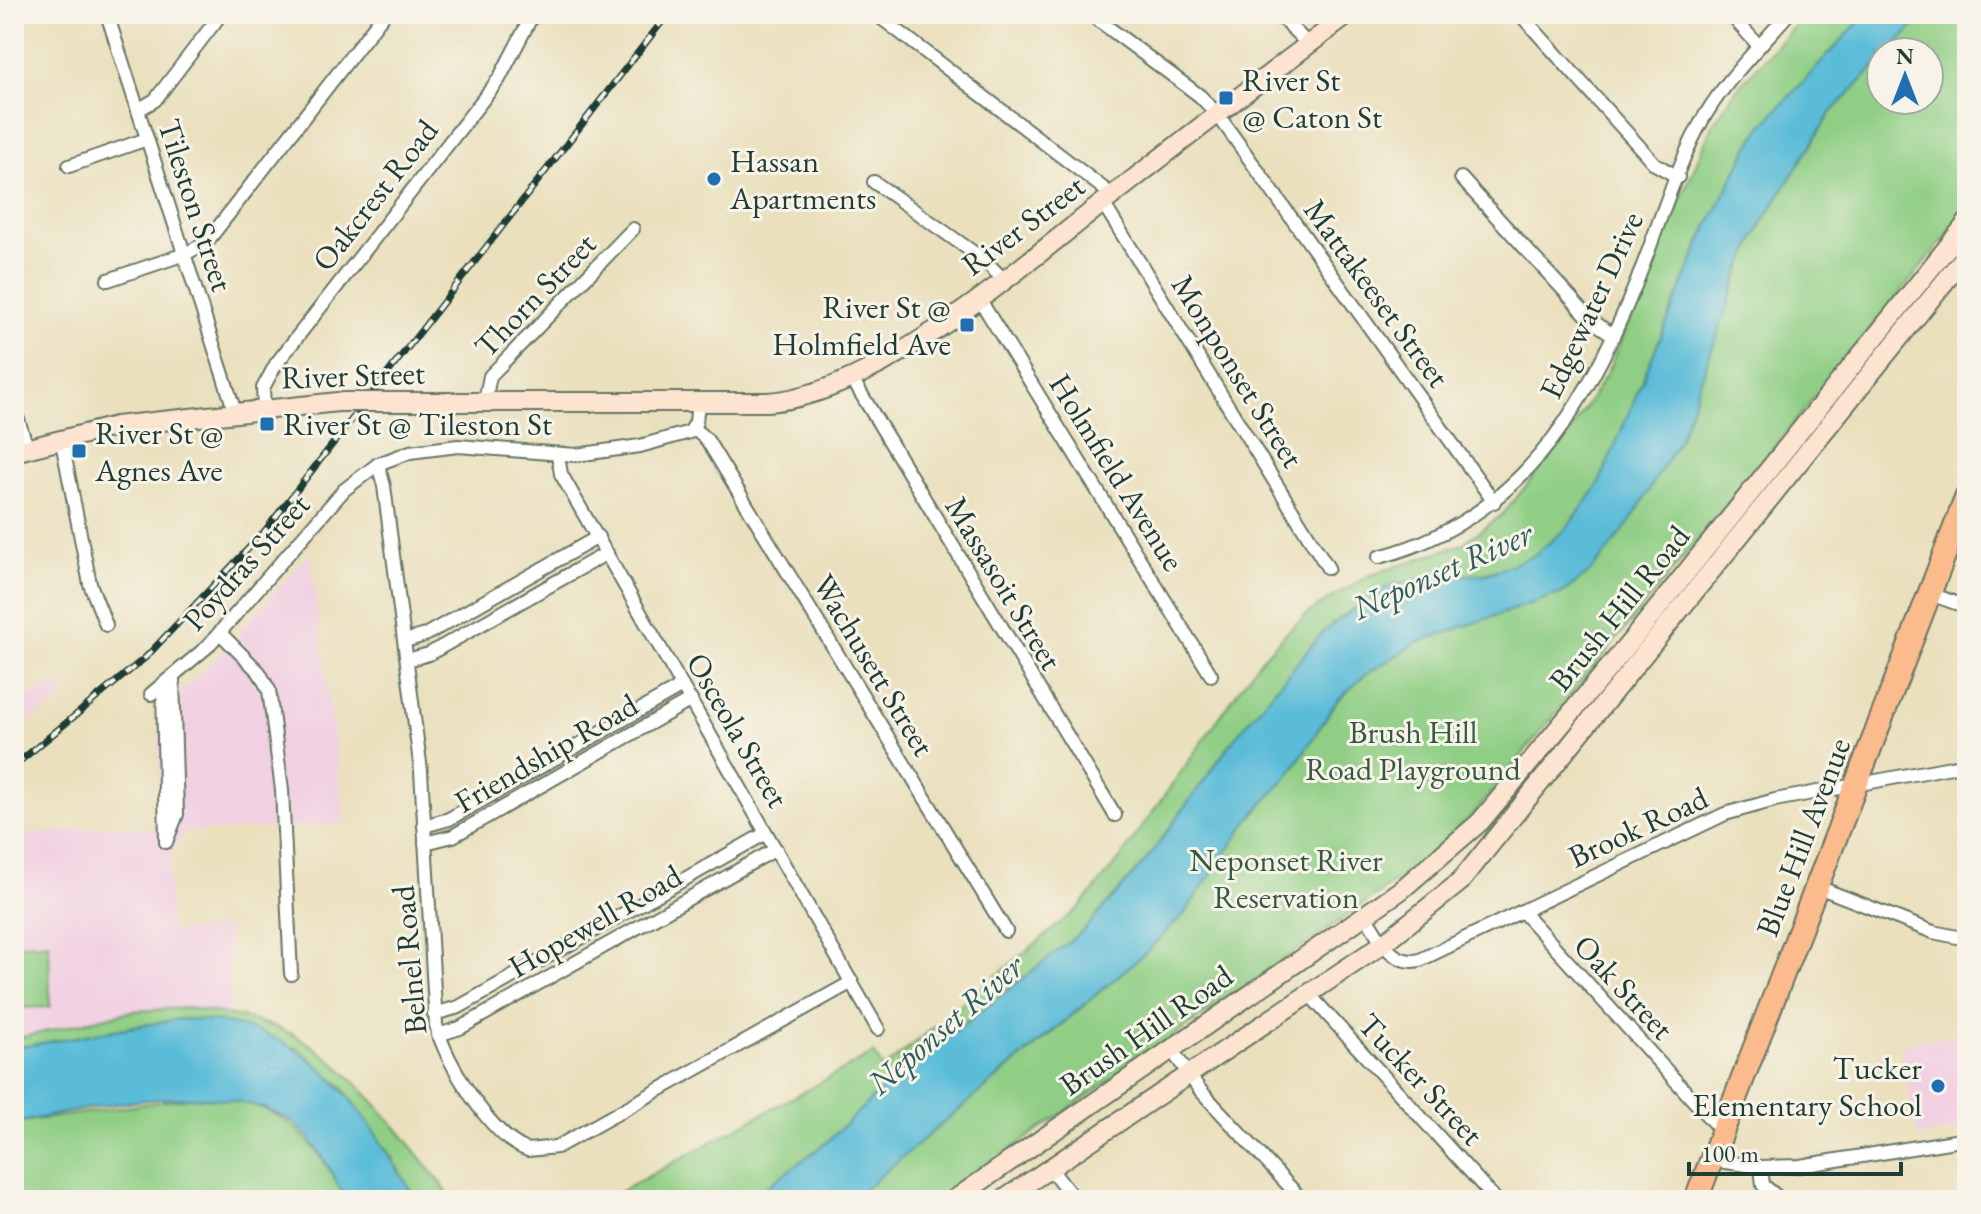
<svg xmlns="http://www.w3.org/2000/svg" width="1981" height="1214" viewBox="0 0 1981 1214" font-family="'EB Garamond',serif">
<rect width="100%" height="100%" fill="#f7f3e8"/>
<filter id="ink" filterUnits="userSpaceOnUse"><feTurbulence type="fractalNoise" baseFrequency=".0125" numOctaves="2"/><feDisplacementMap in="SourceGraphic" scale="16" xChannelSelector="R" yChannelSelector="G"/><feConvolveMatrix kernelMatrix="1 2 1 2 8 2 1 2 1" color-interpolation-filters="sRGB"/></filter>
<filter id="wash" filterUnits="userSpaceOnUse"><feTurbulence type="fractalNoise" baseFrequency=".006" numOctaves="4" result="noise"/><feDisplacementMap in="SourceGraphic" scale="32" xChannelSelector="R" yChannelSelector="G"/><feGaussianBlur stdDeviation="1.8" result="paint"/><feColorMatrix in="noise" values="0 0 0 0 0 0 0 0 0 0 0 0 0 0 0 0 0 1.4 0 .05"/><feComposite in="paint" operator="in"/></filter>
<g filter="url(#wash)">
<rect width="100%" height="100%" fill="#eae0bd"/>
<g fill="#f1d0e2">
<polygon points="310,553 345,824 185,832 168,859 170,931 228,928 230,1016 186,1008 132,1011 14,1039 14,835 104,827 160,828 158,709 194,680 243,632 241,630"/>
<polygon points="56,684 65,697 14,731 14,702"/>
<polygon points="1967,1033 1967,1128 1918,1137 1900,1045"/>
</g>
<g fill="#8fce84" stroke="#57865c" stroke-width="2">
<polygon points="1805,14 1866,14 1763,125 1749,146 1704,234 1598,486 1566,529 1534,556 1508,567 1470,577 1428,577 1366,599 1325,630 1237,735 1145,862 1084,930 881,1090 827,1142 749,1200 605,1200 874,1053 883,1069 1080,907 1119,860 1257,664 1286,633 1312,610 1368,576 1462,544 1503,514 1571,431 1608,371 1712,126 1735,91"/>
<polygon points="1927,14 1967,14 1967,211 1477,810 1419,863 1381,892 938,1200 850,1200 1047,1037 1143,955 1183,915 1249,819 1289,775 1337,701 1365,675 1418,642 1562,593 1632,519 1680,438 1740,271 1761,225 1830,114 1881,60 1881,100 1929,100 1929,52 1888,52"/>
<polygon points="49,943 50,1007 14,1008 14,944"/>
<path d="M186,1008C220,1012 260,1019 292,1034C347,1060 417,1151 453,1200H416L390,1155L342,1087L298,1048L147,1024L14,1048V1039L132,1011Z"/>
<path d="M202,1096C282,1102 311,1132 346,1200H14V1123Z"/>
</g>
<g fill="#5abcd8" stroke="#3c7c86" stroke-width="2">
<polygon points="1866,14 1927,14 1888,52 1881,52 1881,60 1830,114 1761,225 1740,271 1680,438 1632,519 1608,551 1588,574 1562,593 1418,642 1365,675 1337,701 1289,775 1249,819 1183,915 1143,955 861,1192 850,1200 749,1200 827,1142 881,1090 1084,930 1145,862 1237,735 1325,630 1389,586 1428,577 1488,574 1533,556 1566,529 1598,486 1704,234 1749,146 1763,125"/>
<path d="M178,1019C310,1019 356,1098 416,1200H346C334,1176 316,1140 295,1124C226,1074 92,1108 14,1123V1048Z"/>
</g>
</g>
<g filter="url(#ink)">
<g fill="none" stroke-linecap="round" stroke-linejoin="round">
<defs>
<g id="street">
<polyline points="107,14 235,412"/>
<polyline points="876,14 1112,195"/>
<polyline points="1090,14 1200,96 1218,115 1494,502"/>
<polyline points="1278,14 1308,44"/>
<polyline points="1520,14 1655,164 1678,177"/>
<polyline points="1730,14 1759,46"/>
<polyline points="138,110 155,100 221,14"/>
<polyline points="69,166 147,139"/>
<polyline points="1461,178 1591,320 1613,335"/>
<polyline points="874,182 984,260 1003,279"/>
<polyline points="1103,203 1328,568"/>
<polyline points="108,280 185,254 206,243 384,14"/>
<polyline points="978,297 1211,675"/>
<polyline points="851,377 1115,815"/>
<polyline points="485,401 490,376 633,229"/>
<polyline points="14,408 27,447"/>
<polyline points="264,408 263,388 276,364 499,79 533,14"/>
<polyline points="693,428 707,440 1006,931"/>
<polyline points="61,437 90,584 106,625"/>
<polyline points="558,456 561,474 878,1029"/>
<path d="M378,464L384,486L421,771L436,1025C445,1061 491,1138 528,1150L557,1147L852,982"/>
<path d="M1379,557C1517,521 1584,412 1635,286C1656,234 1672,178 1698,128C1721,84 1756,51 1788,14"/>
<polyline points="1930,594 1967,607"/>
<polyline points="220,633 259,672 269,690 282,790 291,974"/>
<polyline points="405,641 425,635 598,537"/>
<polyline points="407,660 429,654 607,553"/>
<polyline points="163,685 166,841"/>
<polyline points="151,694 207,647 344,490 378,464 410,452 458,446 576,455 640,446 690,432 696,422 698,402"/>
<polyline points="424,826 449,819 682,686"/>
<polyline points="166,842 177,814 173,677"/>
<polyline points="425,843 453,836 691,700"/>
<polyline points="1818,887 1933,932 1967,939"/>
<polyline points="1522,911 1722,1132"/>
<path d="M1365,915C1378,935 1391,967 1420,960L1725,814L1775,800L1967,764"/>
<polyline points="1308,993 1496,1200"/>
<polyline points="434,1014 459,1007 766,833"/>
<polyline points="438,1035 460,1028 776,849"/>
<polyline points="1171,1049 1200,1090 1302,1200"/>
<polyline points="1711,1160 1761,1167 1800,1166 1967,1139"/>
<polyline points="1049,1167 1075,1200"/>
<polyline points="1761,1167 1763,1185 1781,1200"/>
</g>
<g id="secondary">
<path d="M386,402H767C879,395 1025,262 1113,195C1191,134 1270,73 1349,14"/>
<polyline points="14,452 116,426 338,402"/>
<polyline points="954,1200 1401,890 1480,822 1632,640 1967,223"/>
<polyline points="1003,1200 1384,943 1460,882 1967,254"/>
</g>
<polyline id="highway" points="1696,1200 1967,496"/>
</defs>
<use href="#street" stroke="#667664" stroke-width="16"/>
<use href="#secondary" stroke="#667664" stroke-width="22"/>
<use href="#highway" stroke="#667664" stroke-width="26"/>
<use href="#street" stroke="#fff" stroke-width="12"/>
<use href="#secondary" stroke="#fde4d1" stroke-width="18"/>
<use href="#highway" stroke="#fbbb8c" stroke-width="22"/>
<defs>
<polyline id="rail" points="14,766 146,657 264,532 668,14"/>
</defs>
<use href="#rail" stroke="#1f3d34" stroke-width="7"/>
<use href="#rail" stroke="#f7f3e8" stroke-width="4" stroke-dasharray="12" stroke-linecap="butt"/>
<defs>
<polyline id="secondary-bridge" points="338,402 386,402"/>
</defs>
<use href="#secondary-bridge" stroke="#667664" stroke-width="22" stroke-linecap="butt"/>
<use href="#secondary-bridge" stroke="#fde4d1" stroke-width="18"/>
</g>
</g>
<g fill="#1f6fb2" stroke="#f7f3e8" stroke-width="3">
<rect x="1218" y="90" width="16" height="16" rx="4"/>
<circle cx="714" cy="179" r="8"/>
<rect x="959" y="317" width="16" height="16" rx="4"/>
<rect x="259" y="416" width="16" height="16" rx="4"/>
<rect x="71" y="443" width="16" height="16" rx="4"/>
<circle cx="1938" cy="1086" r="8"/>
</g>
<g text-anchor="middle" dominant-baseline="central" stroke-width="6" stroke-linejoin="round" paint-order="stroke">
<g font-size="32" fill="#1f3d34" stroke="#f7f3e8" text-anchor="start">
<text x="1242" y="80">River St<tspan x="1242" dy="37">@ Caton St</tspan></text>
<text x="730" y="161">Hassan<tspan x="730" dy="37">Apartments</tspan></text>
<text x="951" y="307" text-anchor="end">River St @<tspan x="951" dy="37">Holmfield Ave</tspan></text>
<text x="283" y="424">River St @ Tileston St</text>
<text x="95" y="433">River St @<tspan x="95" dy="37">Agnes Ave</tspan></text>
<text x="1922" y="1068" text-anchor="end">Tucker<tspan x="1922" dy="37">Elementary School</tspan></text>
</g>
<g font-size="32" fill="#1f3d34" stroke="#f7f3e8">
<text transform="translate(375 195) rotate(-52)">Oakcrest Road</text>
<text transform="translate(196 205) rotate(72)">Tileston Street</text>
<text transform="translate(1023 225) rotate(-37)">River Street</text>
<text transform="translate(1377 293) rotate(54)">Mattakeeset Street</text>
<text transform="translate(535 295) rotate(-46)">Thorn Street</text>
<text transform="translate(1591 305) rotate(-65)">Edgewater Drive</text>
<text transform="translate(1238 371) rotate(58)">Monponset Street</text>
<text transform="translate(353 375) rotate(-2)">River Street</text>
<text transform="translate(1117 472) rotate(58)">Holmfield Avenue</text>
<text transform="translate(246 562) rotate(-48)">Poydras Street</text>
<text transform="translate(1004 583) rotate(59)">Massasoit Street</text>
<text transform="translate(1619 608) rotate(-51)">Brush Hill Road</text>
<text transform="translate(874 665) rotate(59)">Wachusett Street</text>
<text transform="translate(738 730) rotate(60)">Osceola Street</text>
<text transform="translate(546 753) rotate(-30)">Friendship Road</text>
<text transform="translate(1638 827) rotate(-25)">Brook Road</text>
<text transform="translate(1803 837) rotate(-69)">Blue Hill Avenue</text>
<text transform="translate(595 921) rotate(-30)">Hopewell Road</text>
<text transform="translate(409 960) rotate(-95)">Belnel Road</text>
<text transform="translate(1624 987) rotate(47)">Oak Street</text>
<text transform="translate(1146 1030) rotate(-35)">Brush Hill Road</text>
<text transform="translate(1421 1079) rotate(47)">Tucker Street</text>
</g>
<g font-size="32" fill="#355a44" stroke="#f7f3e8">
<text x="1413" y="732">Brush Hill<tspan x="1413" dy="37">Road Playground</tspan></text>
<text x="1286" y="860">Neponset River<tspan x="1286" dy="37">Reservation</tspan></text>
</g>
<g font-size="34" font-style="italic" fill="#2e5d5d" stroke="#f7f3e8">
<text transform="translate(1442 570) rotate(-24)">Neponset River</text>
<text transform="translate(945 1024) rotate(-41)">Neponset River</text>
</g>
</g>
<rect width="1981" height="1214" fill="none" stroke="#f7f3e8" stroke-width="48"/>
<g transform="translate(1905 76)"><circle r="38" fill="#f7f3e8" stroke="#a1aaa0" stroke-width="2"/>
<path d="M0-6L14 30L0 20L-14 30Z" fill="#1f6fb2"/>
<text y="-12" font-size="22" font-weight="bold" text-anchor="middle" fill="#1f3d34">N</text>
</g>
<path d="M1689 1162v12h212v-12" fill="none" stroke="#1f3d34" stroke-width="4"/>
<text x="1701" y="1162" font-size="24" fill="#1f3d34" stroke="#f7f3e8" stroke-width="6" paint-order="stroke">100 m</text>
</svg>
